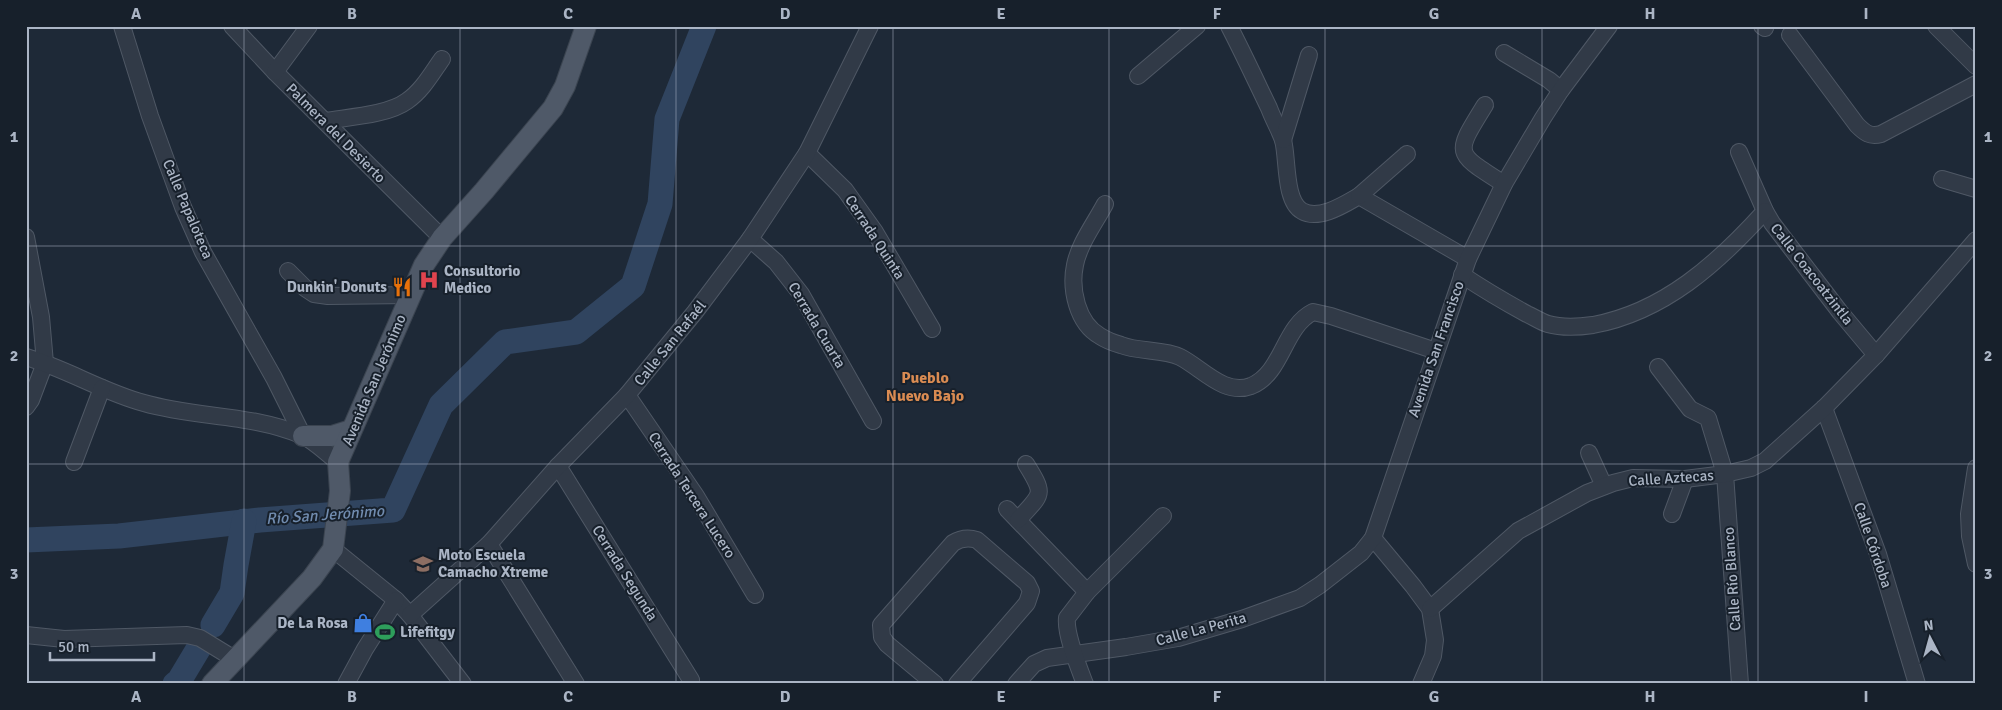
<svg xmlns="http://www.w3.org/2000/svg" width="2002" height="710" viewBox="0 0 2002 710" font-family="Signika,sans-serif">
<rect width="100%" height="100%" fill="#1e2937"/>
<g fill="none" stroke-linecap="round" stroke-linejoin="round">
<g stroke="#30445f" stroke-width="25">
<polyline points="26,540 119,536 260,520 393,510 441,405 505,342 576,332 633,286 660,204 667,119 704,26"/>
<polyline points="213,625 232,593 236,565 244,521"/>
<polyline points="175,684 179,681 200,646"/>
</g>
<defs>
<g id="minor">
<polyline points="122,26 150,116 183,207 203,252 274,378 303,436"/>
<polyline points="232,26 275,72 442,238"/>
<path d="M1229,26C1243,53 1256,81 1269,108C1273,119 1279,129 1283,140C1288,158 1284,201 1302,211C1319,221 1345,204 1359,196L1468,259"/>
<polyline points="1762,26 1765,28"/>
<polyline points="1936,26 1976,66"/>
<path d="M1790,35L1857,125C1865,133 1870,137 1881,134L1976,84"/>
<polyline points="1504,53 1549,80 1561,90"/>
<polyline points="275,72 309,26"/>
<polyline points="1138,76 1197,26"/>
<path d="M1485,105C1454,155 1454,152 1504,184"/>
<path d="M325,121C349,117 388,115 407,101C422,91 432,73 442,59"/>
<polyline points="1283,140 1309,55"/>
<polyline points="1739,152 1765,211 1772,223 1840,312 1876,355"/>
<polyline points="807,153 845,190 875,232 932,329"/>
<polyline points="1942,179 1976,189"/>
<polyline points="1359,196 1407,154"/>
<path d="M1105,204C1095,223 1079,244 1075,265C1070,289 1077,323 1100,336C1106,340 1114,343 1121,345C1138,352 1164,349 1180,357C1202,368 1224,396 1251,386C1283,373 1283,327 1313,312L1331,316L1436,351"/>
<polyline points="26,237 41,317 45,363 31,400 26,407"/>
<polyline points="750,239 776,262 801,294 873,421"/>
<polyline points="288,271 305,288 314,294 328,296 410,295"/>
<path d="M1462,275C1483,289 1505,302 1527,314C1534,317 1541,322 1548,324C1562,328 1579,327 1593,325C1664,312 1718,263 1765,211"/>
<path d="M26,357C67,369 103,392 144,403C196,418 251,414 301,435C314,440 327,454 338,462"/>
<polyline points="1658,367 1690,409 1708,418 1725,474 1740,684"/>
<polyline points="627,395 696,496 755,595"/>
<polyline points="1824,408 1878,554 1917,684"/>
<polyline points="1589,453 1604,486"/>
<polyline points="74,462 102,388"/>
<polyline points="558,466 691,680"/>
<polyline points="1976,468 1969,514 1970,536 1976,564"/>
<polyline points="1007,509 1087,592"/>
<polyline points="1672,514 1685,479"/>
<path d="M1018,520C1042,493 1046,496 1026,464"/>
<polyline points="1373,538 1413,586 1430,609 1435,640 1433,656 1421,684"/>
<polyline points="489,544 576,684"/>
<polyline points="333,549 396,600 410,615 463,684"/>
<polyline points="1430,609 1518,531 1587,493 1613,483 1633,478 1685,479 1725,474 1751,468 1765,461 1824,408 1876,355 1976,240"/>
<polyline points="410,615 489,544 558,466 627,395 695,312 750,239 807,153 870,26"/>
<polyline points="26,635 64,639 187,635 200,638 236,660"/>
<polyline points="346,684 365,649 396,600"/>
<path d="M935,684L887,644L882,637L881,625L953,543C961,538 968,537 977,540L1027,583L1031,591L1027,603L957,684"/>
<polyline points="1016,684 1034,664 1047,658 1126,647 1178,638 1242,619 1300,598 1320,585 1361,553 1373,538 1468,259 1504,184 1543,118 1561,90 1609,26"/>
<path d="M1085,684C1079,668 1065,634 1067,618L1087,592L1163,516"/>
</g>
<g id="major">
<polyline points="303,436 332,436 351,430"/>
<polyline points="212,684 312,578 333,549 340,491 338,462 424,265 442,238 484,191 553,108 565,86 586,26"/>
</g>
</defs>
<use href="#minor" stroke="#4f5865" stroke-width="18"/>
<use href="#major" stroke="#3b4450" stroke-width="22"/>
<use href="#minor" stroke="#313a47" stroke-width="16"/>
<use href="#major" stroke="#4f5968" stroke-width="20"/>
</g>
<path fill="none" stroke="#abb5c5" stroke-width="1" stroke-opacity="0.55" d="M244,26V684M460,26V684M676,26V684M893,26V684M1109,26V684M1325,26V684M1542,26V684M1758,26V684M26,246H1976M26,464H1976"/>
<defs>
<symbol id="hospital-bare" viewBox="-9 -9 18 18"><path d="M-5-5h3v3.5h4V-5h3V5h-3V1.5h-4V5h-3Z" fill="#e0444e" stroke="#17202b" stroke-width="2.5" paint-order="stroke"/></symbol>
<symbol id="restaurant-bare" viewBox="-9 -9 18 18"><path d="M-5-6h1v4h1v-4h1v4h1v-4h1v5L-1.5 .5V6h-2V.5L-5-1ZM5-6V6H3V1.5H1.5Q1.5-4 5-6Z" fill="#e8710a" stroke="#17202b" stroke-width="2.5" paint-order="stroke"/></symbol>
<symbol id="school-bare" viewBox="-9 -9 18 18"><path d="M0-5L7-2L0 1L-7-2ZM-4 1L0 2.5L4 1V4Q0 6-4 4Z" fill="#8d6e63" stroke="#17202b" stroke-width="2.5" paint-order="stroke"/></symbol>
<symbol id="shop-bare" viewBox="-9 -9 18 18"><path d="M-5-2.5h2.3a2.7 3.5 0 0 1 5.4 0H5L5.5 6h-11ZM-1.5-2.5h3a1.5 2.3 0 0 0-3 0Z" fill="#3f7fe0" stroke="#17202b" stroke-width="2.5" paint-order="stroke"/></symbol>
<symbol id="stadium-bare" viewBox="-9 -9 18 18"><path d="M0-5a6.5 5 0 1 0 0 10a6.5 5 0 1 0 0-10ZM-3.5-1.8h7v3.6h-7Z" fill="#2e9e5b" stroke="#17202b" stroke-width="2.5" paint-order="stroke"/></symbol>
</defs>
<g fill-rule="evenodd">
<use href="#hospital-bare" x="415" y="266" width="28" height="28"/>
<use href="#restaurant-bare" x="388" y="273" width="28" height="28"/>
<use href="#school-bare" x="409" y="550" width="28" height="28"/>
<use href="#shop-bare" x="349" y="609" width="28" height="28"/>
<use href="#stadium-bare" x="371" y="618" width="28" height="28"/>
</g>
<g text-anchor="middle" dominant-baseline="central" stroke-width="4" stroke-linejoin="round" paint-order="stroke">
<g font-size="15" fill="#abb5c5" stroke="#17202b">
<text transform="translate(336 133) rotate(45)">Palmera del Desierto</text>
<text transform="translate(188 209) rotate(67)">Calle Papaloteca</text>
<text transform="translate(875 237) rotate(57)">Cerrada Quinta</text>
<text transform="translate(1812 274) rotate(52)">Calle Coacoatzintla</text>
<text transform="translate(817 325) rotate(59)">Cerrada Cuarta</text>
<text transform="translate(670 343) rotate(-51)">Calle San Rafaél</text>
<text transform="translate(1436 349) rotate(-71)">Avenida San Francisco</text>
<text transform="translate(374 380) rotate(-67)">Avenida San Jerónimo</text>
<text transform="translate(1671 478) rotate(-4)">Calle Aztecas</text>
<text transform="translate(692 495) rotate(57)">Cerrada Tercera Lucero</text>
<text transform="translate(1873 545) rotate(71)">Calle Córdoba</text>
<text transform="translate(625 573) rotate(58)">Cerrada Segunda</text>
<text transform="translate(1732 579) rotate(-94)">Calle Río Blanco</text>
<text transform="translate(1201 629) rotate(-15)">Calle La Perita</text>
</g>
<g font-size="15" font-weight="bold" fill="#abb5c5" stroke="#17202b" text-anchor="start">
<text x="444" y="271">Consultorio<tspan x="444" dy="17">Medico</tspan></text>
<text x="387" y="287" text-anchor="end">Dunkin' Donuts</text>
<text x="438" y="555">Moto Escuela<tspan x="438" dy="17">Camacho Xtreme</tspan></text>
<text x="348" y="623" text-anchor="end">De La Rosa</text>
<text x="400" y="632">Lifefitgy</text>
</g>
<g font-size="16" font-weight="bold" fill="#d98b52" stroke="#17202b">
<text x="925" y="378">Pueblo<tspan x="925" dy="18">Nuevo Bajo</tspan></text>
</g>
<g font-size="16" font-style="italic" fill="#718caf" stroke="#17202b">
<text transform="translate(325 515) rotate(-4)">Río San Jerónimo</text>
</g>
</g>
<rect width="2002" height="710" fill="none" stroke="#17202b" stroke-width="55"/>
<g transform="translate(1930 638) rotate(354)" stroke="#17202b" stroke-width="4" paint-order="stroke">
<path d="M0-4L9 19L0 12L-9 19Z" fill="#abb5c5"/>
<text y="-8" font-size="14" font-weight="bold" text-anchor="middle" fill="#abb5c5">N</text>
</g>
<path d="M50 652v8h104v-8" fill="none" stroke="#abb5c5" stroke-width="2.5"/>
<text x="58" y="652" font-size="15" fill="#abb5c5" stroke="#17202b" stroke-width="4" paint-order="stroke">50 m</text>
<rect x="28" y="28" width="1946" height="654" fill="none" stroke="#abb5c5" stroke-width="2"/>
<g font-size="16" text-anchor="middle" font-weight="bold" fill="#abb5c5">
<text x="136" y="19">A</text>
<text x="352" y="19">B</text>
<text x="568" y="19">C</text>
<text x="785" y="19">D</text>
<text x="1001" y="19">E</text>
<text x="1217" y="19">F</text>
<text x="1434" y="19">G</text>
<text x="1650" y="19">H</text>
<text x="1866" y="19">I</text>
<text x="14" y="142">1</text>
<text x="1988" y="142">1</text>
<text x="14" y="361">2</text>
<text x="1988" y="361">2</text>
<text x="14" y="579">3</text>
<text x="1988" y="579">3</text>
<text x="136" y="702">A</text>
<text x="352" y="702">B</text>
<text x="568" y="702">C</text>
<text x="785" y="702">D</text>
<text x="1001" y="702">E</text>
<text x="1217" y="702">F</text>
<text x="1434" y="702">G</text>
<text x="1650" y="702">H</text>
<text x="1866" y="702">I</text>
</g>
</svg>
